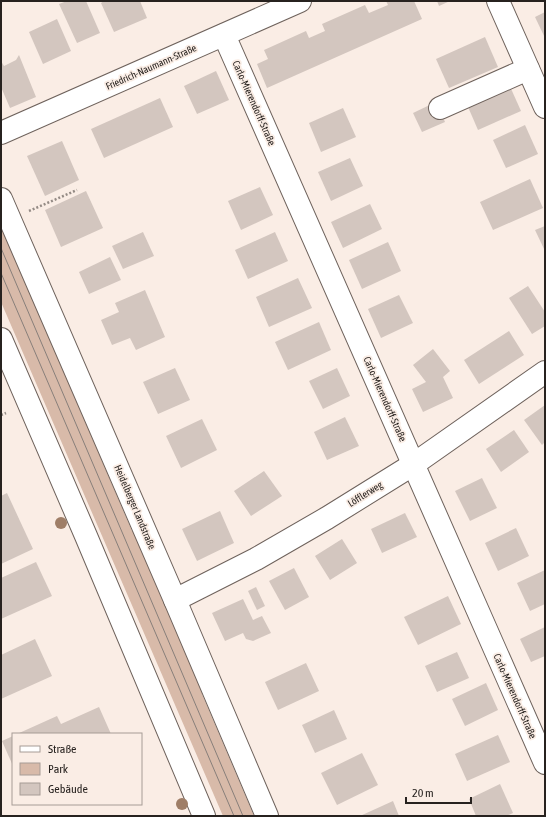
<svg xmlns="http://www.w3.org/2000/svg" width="546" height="817" viewBox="0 0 546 817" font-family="'Asap Condensed',sans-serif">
<rect width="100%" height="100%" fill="#faede5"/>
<polygon fill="#d8baa9" points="1,212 24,279 132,531 137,529 206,690 202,694 254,816 223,816 1,302"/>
<g fill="#d3c6bf">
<polygon points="67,1 86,1 100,33 77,43 59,4"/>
<polygon points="104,1 140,1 147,18 114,32 101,3"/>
<polygon points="386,1 414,1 422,19 267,88 257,64 268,59 264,50 306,31 309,38 325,31 322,24 365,5 369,13 388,5"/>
<polygon points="437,1 450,1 439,6"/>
<polygon points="545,12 545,38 535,17"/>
<polygon points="57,19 71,51 43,64 29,32"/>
<polygon points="485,37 498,67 449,88 436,59"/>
<polygon points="19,55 36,97 10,108 1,87 1,61 4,66 16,60"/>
<polygon points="216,71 229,100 197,114 184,86"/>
<polygon points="508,82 521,111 478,130 465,100"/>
<polygon points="160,98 173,127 104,158 91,129"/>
<polygon points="436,102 445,122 422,132 413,113"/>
<polygon points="343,108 356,137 321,152 309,123"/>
<polygon points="525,125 538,154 506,168 493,140"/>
<polygon points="62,141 79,180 45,196 27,156"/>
<polygon points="350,158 363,186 331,201 318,172"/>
<polygon points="530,179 543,208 493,230 480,202"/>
<polygon points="260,187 273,215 241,230 228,201"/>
<polygon points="86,191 103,228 61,247 45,210"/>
<polygon points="370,204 382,229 343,248 331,222"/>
<polygon points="545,226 545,251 535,230"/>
<polygon points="143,232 154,256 123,269 112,246"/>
<polygon points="275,232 288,261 248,279 235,250"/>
<polygon points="388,242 401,271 362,289 349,260"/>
<polygon points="110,257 121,280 89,294 79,272"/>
<polygon points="298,278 312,308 269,327 256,297"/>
<polygon points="528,286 545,312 545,326 532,334 509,298"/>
<polygon points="145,290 165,337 136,350 130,338 112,345 101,320 119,312 115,303"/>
<polygon points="399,295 413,323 381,338 368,309"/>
<polygon points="319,322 331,350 288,370 275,342"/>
<polygon points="509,331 524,355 479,384 464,360"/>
<polygon points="433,349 450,371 443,377 453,398 423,412 412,389 426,382 413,365"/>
<polygon points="175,368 190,400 158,414 143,382"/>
<polygon points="337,368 350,396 323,409 309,381"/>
<polygon points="545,405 545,442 542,445 524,420"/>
<polygon points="345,417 359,446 327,460 314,432"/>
<polygon points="202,419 217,450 181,468 166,436"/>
<polygon points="514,430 529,452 501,472 486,449"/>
<polygon points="264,471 282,496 251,516 234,491"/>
<polygon points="482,478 497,508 470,521 455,491"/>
<polygon points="7,493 33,549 1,564 1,496"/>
<polygon points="220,511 234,543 197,561 182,529"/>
<polygon points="405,513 417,537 382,553 371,529"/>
<polygon points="516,528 529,556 498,571 485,543"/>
<polygon points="342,539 357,563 330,580 315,556"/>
<polygon points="36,562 52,596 1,619 1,578"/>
<polygon points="294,568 309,597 285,610 269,581"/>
<polygon points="545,570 545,604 530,611 517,583"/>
<polygon points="256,587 265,606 257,610 248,591"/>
<polygon points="448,596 461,624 418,645 404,617"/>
<polygon points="243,599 253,620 262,616 271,633 253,641 246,639 243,633 225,641 212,613"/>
<polygon points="545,627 545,656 531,662 520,639"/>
<polygon points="35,639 52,676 1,699 1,655"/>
<polygon points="457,652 469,678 437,692 425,666"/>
<polygon points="306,663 319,691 278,710 265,682"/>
<polygon points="486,683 498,710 465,726 452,699"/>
<polygon points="99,707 111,734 17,734 57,716 61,724"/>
<polygon points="334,710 347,739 315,753 302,725"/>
<polygon points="498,735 510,762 467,781 455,754"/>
<polygon points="13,736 13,766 2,741"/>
<polygon points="362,753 378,785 337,805 321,773"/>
<polygon points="500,784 513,813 506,816 476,816 469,799"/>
<polygon points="393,801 399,816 360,816"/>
</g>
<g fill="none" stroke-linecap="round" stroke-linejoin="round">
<defs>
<g id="minor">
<polyline points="498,1 545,107"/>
<polyline points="224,35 545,763"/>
<polyline points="440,108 528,69"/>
<polyline points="1,133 300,1"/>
<polyline points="1,199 175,600 267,816"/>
<polyline points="1,339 86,536 204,816"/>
<polyline points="175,600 256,559 327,518 414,464 545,372"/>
</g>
</defs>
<use href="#minor" stroke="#6e625c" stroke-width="24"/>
<g stroke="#948b85" stroke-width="2.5" stroke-dasharray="2 2" stroke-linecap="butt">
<polyline points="29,211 77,190"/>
<polyline points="1,415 6,413"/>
</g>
<use href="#minor" stroke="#fff" stroke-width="22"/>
<g stroke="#887f7a" stroke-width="1">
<polyline points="1,248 243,816"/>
<polyline points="1,273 234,816"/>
</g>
</g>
<g fill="#9f7e67">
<circle cx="61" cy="523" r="6"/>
<circle cx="182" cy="804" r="6"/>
</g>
<g text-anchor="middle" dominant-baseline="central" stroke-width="3.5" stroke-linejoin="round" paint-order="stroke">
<g font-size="10" fill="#27221f" stroke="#faede5">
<text transform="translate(151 67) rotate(-24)">Friedrich-Naumann-Straße</text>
<text transform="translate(254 103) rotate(66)">Carlo-Mierendorff-Straße</text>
<text transform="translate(385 399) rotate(66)">Carlo-Mierendorff-Straße</text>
<text transform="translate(365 494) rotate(-32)">Löfflerweg</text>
<text transform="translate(135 507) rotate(67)">Heidelberger Landstraße</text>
<text transform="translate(515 696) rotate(66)">Carlo-Mierendorff-Straße</text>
</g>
</g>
<rect width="546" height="817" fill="none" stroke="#27221f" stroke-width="4"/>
<rect x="12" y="733" width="130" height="72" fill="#faede5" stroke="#a69c96"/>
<rect x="20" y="746" width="20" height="6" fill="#ffffff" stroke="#a69c96"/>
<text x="48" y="753" font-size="12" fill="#27221f">Straße</text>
<rect x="20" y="763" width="20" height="12" fill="#d8baa9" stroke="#a69c96"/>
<text x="48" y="773" font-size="12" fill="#27221f">Park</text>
<rect x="20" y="783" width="20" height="12" fill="#d3c6bf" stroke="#a69c96"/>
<text x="48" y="793" font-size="12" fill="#27221f">Gebäude</text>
<path d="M406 797v6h65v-6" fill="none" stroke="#27221f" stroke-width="2"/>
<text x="412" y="797" font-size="12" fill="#27221f" stroke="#faede5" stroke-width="3" paint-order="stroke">20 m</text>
</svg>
